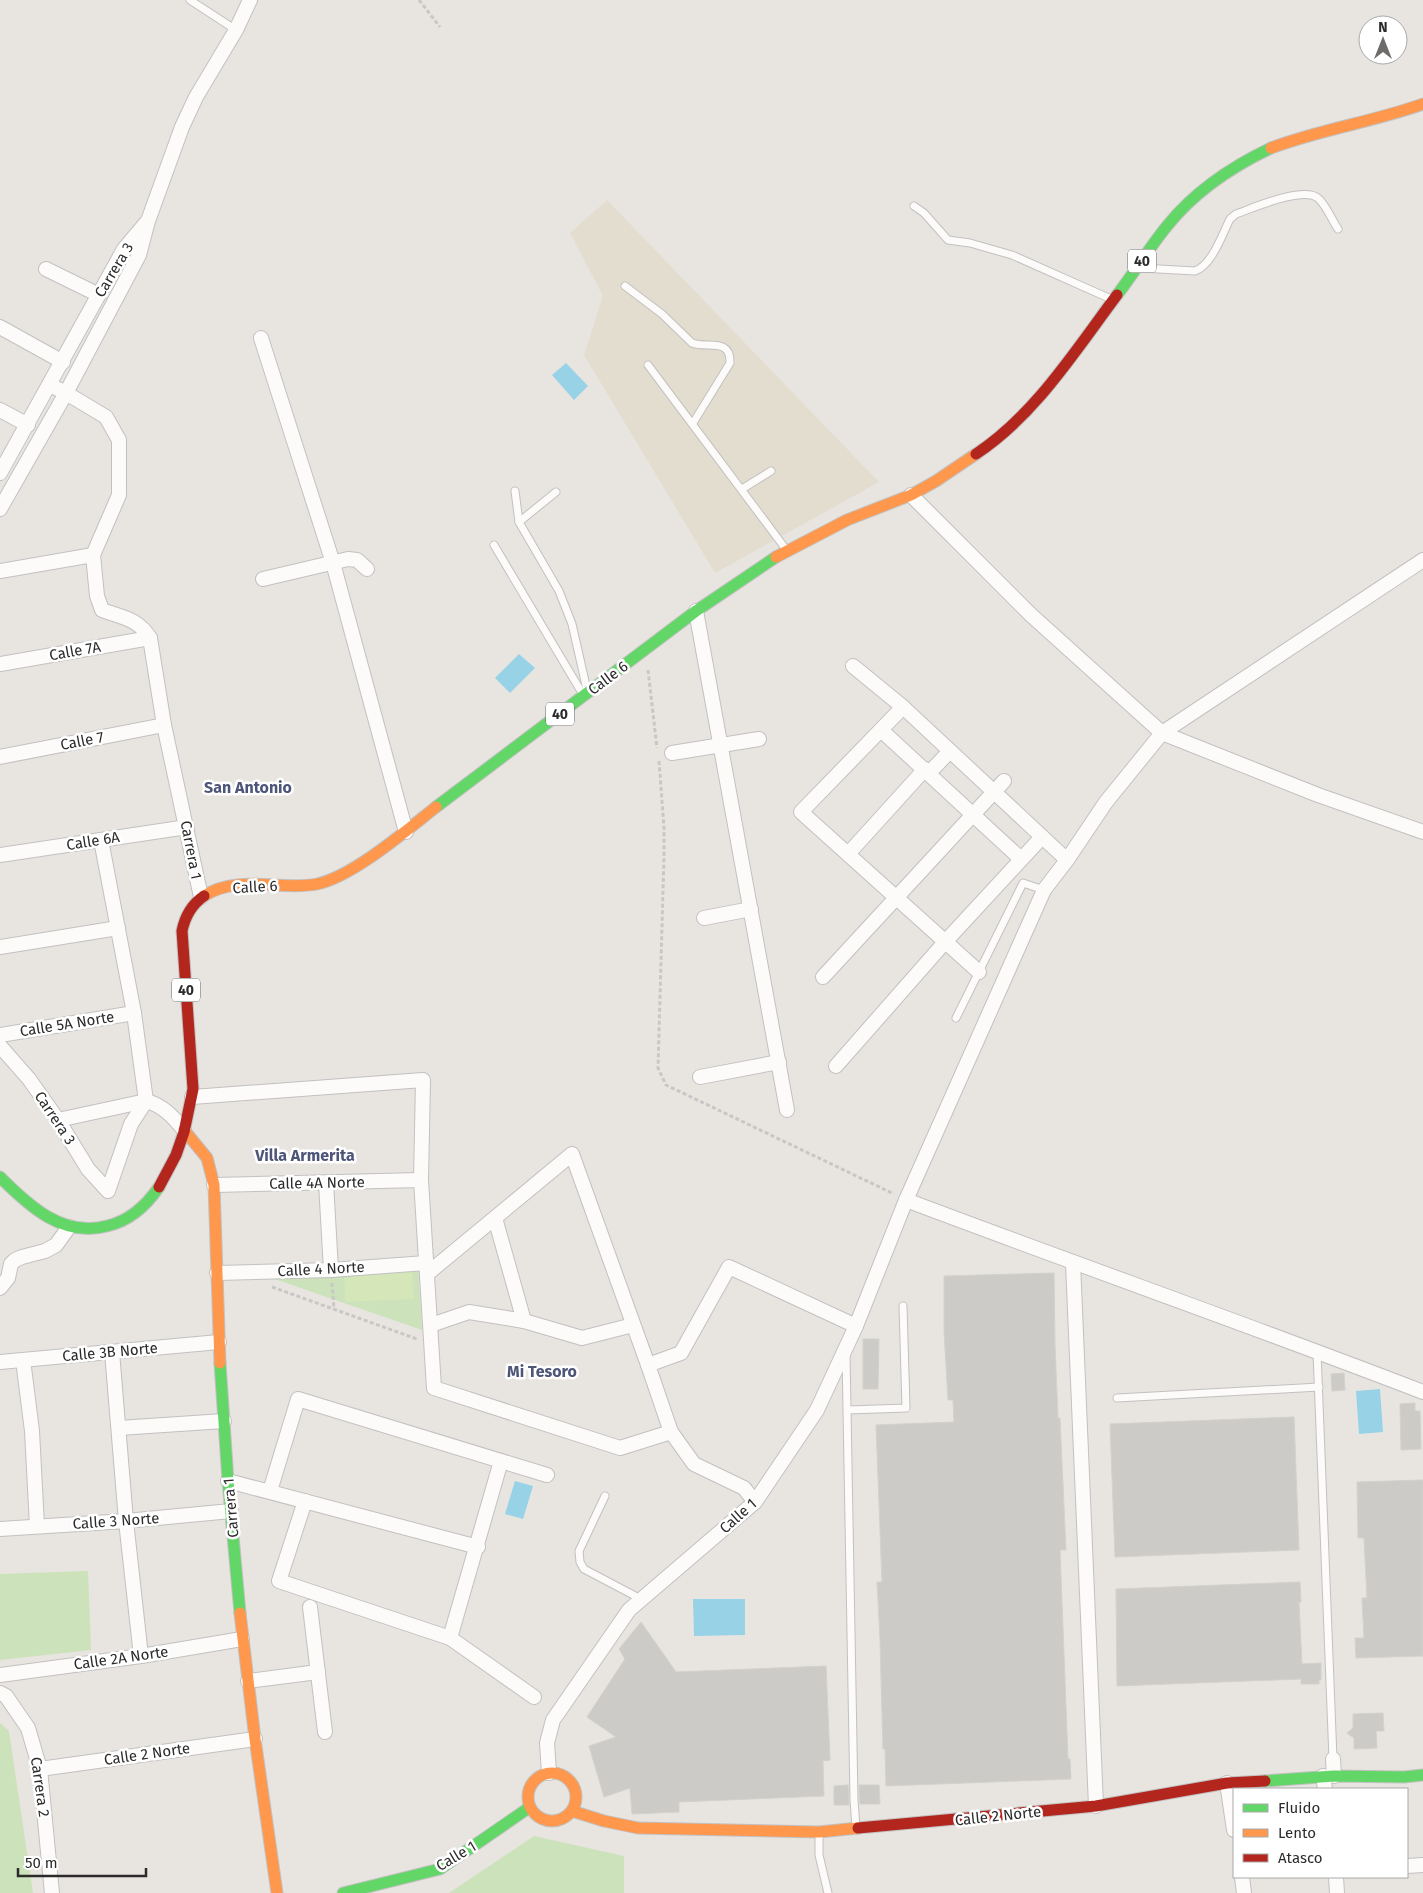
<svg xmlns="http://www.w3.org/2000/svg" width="1423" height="1893" viewBox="0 0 1423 1893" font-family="'Fira Sans',sans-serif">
<rect width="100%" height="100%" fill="#e8e5e0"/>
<polygon fill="#e3ddcf" points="607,200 879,482 715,573 584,355 603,296 570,233"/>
<g fill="#cbe2bb">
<polygon points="418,1264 422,1330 263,1275"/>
<polygon points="88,1571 91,1650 0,1660 0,1574"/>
<polygon points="0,1723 9,1731 33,1893 0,1893"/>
<polygon points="534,1836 624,1856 624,1893 449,1893"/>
</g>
<polygon fill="#d5e6b9" points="412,1270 414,1299 345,1302 344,1273"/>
<g fill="#98d2e6">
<polygon points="566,363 588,386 574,400 552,375"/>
<polygon points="519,654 535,668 510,693 495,678"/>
<polygon points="1380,1389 1383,1432 1359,1434 1356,1391"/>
<polygon points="515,1481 533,1486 523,1519 505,1514"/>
<polygon points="693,1599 745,1599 745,1635 694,1636"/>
</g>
<g fill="#cdcbc7" stroke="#d3d1cc">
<polygon points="1054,1273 1055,1346 1058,1418 1060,1418 1066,1550 1060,1550 1068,1759 1070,1759 1071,1779 886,1786 885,1749 883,1749 880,1639 877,1582 882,1582 876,1425 954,1422 953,1400 948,1400 944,1331 944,1276"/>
<polygon points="863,1339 879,1339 878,1389 863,1389"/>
<polygon points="1344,1373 1345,1390 1332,1391 1331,1374"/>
<polygon points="1415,1403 1415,1411 1420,1411 1421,1449 1401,1450 1400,1404"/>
<polygon points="1294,1417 1299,1550 1115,1557 1110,1424"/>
<polygon points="1423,1480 1423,1656 1356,1658 1355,1638 1364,1638 1362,1598 1367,1598 1364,1538 1358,1538 1357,1482"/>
<polygon points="1300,1582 1301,1602 1299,1602 1302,1664 1321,1663 1321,1680 1319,1680 1319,1684 1301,1684 1301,1679 1117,1686 1116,1589"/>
<polygon points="641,1622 676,1672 826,1666 830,1760 823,1761 824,1796 679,1802 679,1812 632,1814 630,1788 604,1797 589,1746 616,1737 587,1717 625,1659 619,1649"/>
<polygon points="1383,1713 1384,1731 1376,1731 1377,1748 1354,1749 1354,1738 1347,1733 1353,1728 1353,1714"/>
<polygon points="848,1785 849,1805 834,1805 834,1786"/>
<polygon points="859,1785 879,1785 880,1804 860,1804"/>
</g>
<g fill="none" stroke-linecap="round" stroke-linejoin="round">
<defs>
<g id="lane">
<polyline points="190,0 236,30"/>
<polyline points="914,206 924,213 948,240 970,243 1012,255 1111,299"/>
<path d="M1141,268L1195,271C1212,265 1222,235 1230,219L1236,214C1253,208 1305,185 1319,199C1327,207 1332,220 1338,229"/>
<path d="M625,286L662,314L692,343C707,349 731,337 730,363L693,423"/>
<polyline points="648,365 785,548"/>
<polyline points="742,489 771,471"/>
<polyline points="515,491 519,522 559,591 572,624 587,690"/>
<polyline points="519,522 556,492"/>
<polyline points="494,545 582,693"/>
<polyline points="956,1018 1023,883 1044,890"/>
<polyline points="1317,1352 1333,1759"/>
<polyline points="846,1354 854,1800 856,1828"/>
<polyline points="1117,1398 1319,1387"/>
<polyline points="848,1410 906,1408 903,1306"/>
<polyline points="605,1496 579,1551 580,1562 584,1569 641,1599"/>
<polyline points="819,1832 819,1855 828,1893"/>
</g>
<g id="street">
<polyline points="46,269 99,295"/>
<polyline points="0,327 63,362"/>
<polyline points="261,338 333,563 406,832"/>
<path d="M50,385L66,393L106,417L119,440V495L93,555L97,596L102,610C123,618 137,618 150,638L164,725L201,897"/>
<polyline points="0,410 28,425"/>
<polyline points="0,473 124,249 146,223"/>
<polyline points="911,495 1031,615 1162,733 1318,795 1423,832"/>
<polyline points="0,509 66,393 139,255 148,221 182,127 196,97 236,30 250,0"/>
<polyline points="0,571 93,555"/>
<polyline points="263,579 348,559 357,560 367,569"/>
<polyline points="696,611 787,1110"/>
<polyline points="0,664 150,638"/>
<polyline points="853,666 903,707 1067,860"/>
<polyline points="903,707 801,812 979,972"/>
<polyline points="881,730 1021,859"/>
<polyline points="672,753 759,739"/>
<polyline points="0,757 164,725"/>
<polyline points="929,773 950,751"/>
<polyline points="848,854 925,769"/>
<polyline points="0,855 187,827"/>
<polyline points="704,918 751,909"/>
<polyline points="0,947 118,928"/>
<polyline points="823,977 1004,781"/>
<polyline points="0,1035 134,1013"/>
<polyline points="0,1046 29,1079 58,1120 88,1169 108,1191 131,1124 146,1101 134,1013 101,840"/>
<polyline points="836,1066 945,942 1042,837"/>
<polyline points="700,1077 779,1062"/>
<polyline points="192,1097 423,1080 421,1180 434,1388 620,1448 671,1432"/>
<path d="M58,1120L146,1101C163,1105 174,1118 184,1130"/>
<polyline points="326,1183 331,1270"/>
<polyline points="214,1185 421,1180"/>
<path d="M906,1200C1078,1265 1252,1326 1423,1392"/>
<polyline points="495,1218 524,1321"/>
<polyline points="1073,1263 1096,1806"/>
<polyline points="217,1273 331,1270 426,1263"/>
<polyline points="427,1274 572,1154 648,1365 671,1432 694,1464 744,1488 755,1502"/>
<polyline points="0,1288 8,1278 11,1264 15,1260 22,1257 45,1251 56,1245 69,1227"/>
<polyline points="431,1325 469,1312 524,1321 582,1338 633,1325"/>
<polyline points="112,1352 126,1521 141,1656"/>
<polyline points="23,1360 32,1431 37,1526"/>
<polyline points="0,1362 219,1342"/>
<polyline points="648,1365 681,1353 729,1267 856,1326"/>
<polyline points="119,1428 224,1421"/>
<polyline points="228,1481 478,1547"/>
<polyline points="270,1491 298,1399 547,1475"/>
<polyline points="305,1501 279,1581 450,1638 534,1697"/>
<polyline points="0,1529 126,1521 231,1511"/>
<polyline points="310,1607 325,1732"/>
<polyline points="450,1638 501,1461"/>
<polyline points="0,1675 141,1656 242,1639"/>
<polyline points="248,1681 318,1672"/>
<polyline points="0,1693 6,1696 28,1728 40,1769 52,1893"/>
<polyline points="1333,1759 1334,1776"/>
<polyline points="40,1769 255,1739"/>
<polyline points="549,1773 547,1743 553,1720 629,1610 755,1502 817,1410 856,1326 906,1200 1044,890 1067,860 1106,802 1162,733 1423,560"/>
<polyline points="1323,1776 1325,1789"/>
<polyline points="1227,1783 1234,1830"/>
<polyline points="1407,1866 1423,1865"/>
<polyline points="1242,1877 1244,1893"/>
<polyline points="1336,1877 1337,1893"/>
</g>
<g id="fast">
<path d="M1117,295C1134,273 1149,248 1167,226C1195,191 1231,167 1271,148"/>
<polyline points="436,807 696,611 776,557"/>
<path d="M0,1177C29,1206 63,1238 107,1226C129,1221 146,1206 159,1187"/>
<polyline points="220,1363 228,1481 240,1613"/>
<polyline points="1265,1781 1334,1776 1404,1777 1423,1775"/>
<polyline points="343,1893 440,1869 530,1807"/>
</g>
<g id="slow">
<path d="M1271,148C1321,129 1373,122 1423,104"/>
<polyline points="776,557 847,520 911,495 936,481 976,454"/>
<path d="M204,896C237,874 282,891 317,884C352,877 407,830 436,807"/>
<polyline points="184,1130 207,1158 214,1185 220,1363"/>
<polyline points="240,1613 255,1739 277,1893"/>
<circle cx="552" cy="1797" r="24"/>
<polyline points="572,1811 604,1821 638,1828 819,1832 858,1828"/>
</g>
<g id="jam">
<path d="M976,454C1035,415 1075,351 1117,295"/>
<path d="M159,1187L176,1155L184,1132L193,1089L182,931C185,916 191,905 204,896"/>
<polyline points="858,1828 1096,1806 1227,1783 1265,1781"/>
</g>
</defs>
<use href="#lane" stroke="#c2c1c1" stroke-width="9"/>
<use href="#street" stroke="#c2c1c1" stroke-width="16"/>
<use href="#fast" stroke="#c2c1c1" stroke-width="13"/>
<use href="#slow" stroke="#c2c1c1" stroke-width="13"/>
<use href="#jam" stroke="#c2c1c1" stroke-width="13"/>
<g stroke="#c8c7c7" stroke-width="3" stroke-dasharray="4 2.5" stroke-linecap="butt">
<polyline points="419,0 440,27"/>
<polyline points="648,670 657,748"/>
<polyline points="659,761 664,828 664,856 658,1068 666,1085 894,1194"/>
<polyline points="332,1283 334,1309"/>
<polyline points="272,1287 417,1339"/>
</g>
<use href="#lane" stroke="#fcfbfa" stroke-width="7"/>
<use href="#street" stroke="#fcfbfa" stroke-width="14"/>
<use href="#fast" stroke="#63d668" stroke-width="11"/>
<use href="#slow" stroke="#ff974d" stroke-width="11"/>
<use href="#jam" stroke="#b3261e" stroke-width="11"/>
</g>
<g text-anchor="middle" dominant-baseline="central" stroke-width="5" stroke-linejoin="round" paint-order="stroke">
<g fill="#fff" stroke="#6b6b6b" stroke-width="1">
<rect x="1128" y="249.5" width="28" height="23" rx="4"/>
<rect x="546" y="702.5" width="28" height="23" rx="4"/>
<rect x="172" y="978.5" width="28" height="23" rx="4"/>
</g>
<g font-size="14" font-weight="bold" fill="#2b2b2b">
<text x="1142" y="261">40</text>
<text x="560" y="714">40</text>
<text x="186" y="990">40</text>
</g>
<g font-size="15" fill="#2b2b2b" stroke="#fff">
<text transform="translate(114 270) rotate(-59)">Carrera 3</text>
<text transform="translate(75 651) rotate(-10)">Calle 7A</text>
<text transform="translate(608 678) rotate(-37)">Calle 6</text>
<text transform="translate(82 741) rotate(-11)">Calle 7</text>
<text transform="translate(93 841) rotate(-9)">Calle 6A</text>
<text transform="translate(191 850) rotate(79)">Carrera 1</text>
<text transform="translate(255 887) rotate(-3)">Calle 6</text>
<text transform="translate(67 1024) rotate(-9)">Calle 5A Norte</text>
<text transform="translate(55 1118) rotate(56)">Carrera 3</text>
<text transform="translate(317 1183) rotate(-1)">Calle 4A Norte</text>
<text transform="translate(321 1269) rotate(-3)">Calle 4 Norte</text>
<text transform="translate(110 1352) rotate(-5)">Calle 3B Norte</text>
<text transform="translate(231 1508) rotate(-95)">Carrera 1</text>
<text transform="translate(738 1516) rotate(-42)">Calle 1</text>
<text transform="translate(116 1521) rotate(-4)">Calle 3 Norte</text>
<text transform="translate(121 1658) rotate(-8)">Calle 2A Norte</text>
<text transform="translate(147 1754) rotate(-8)">Calle 2 Norte</text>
<text transform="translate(40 1787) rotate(82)">Carrera 2</text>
<text transform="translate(998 1816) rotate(-6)">Calle 2 Norte</text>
<text transform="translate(456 1856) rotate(-31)">Calle 1</text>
</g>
<g font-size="16" font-weight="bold" fill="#4d5579" stroke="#fff">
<text x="248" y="787">San Antonio</text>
<text x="305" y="1155">Villa Armerita</text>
<text x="542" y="1371">Mi Tesoro</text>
</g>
</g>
<rect x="1233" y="1788" width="175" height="90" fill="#ffffff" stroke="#aaaaaa"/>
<rect x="1243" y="1804" width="25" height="8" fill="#63d668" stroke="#aaaaaa"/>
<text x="1278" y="1813" font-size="15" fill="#2b2b2b">Fluido</text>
<rect x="1243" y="1829" width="25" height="8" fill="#ff974d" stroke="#aaaaaa"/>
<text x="1278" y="1838" font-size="15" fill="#2b2b2b">Lento</text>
<rect x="1243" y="1854" width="25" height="8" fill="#b3261e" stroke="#aaaaaa"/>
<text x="1278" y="1863" font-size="15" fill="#2b2b2b">Atasco</text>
<g transform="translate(1383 40)"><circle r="24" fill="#ffffff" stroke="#aaaaaa"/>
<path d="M0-4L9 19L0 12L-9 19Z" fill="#6d6c6a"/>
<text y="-8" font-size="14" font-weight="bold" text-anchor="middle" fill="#2b2b2b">N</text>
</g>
<path d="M18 1868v8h128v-8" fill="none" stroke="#2b2b2b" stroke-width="2.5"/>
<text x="25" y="1868" font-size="15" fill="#2b2b2b" stroke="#ffffff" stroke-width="4" paint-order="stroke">50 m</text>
</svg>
